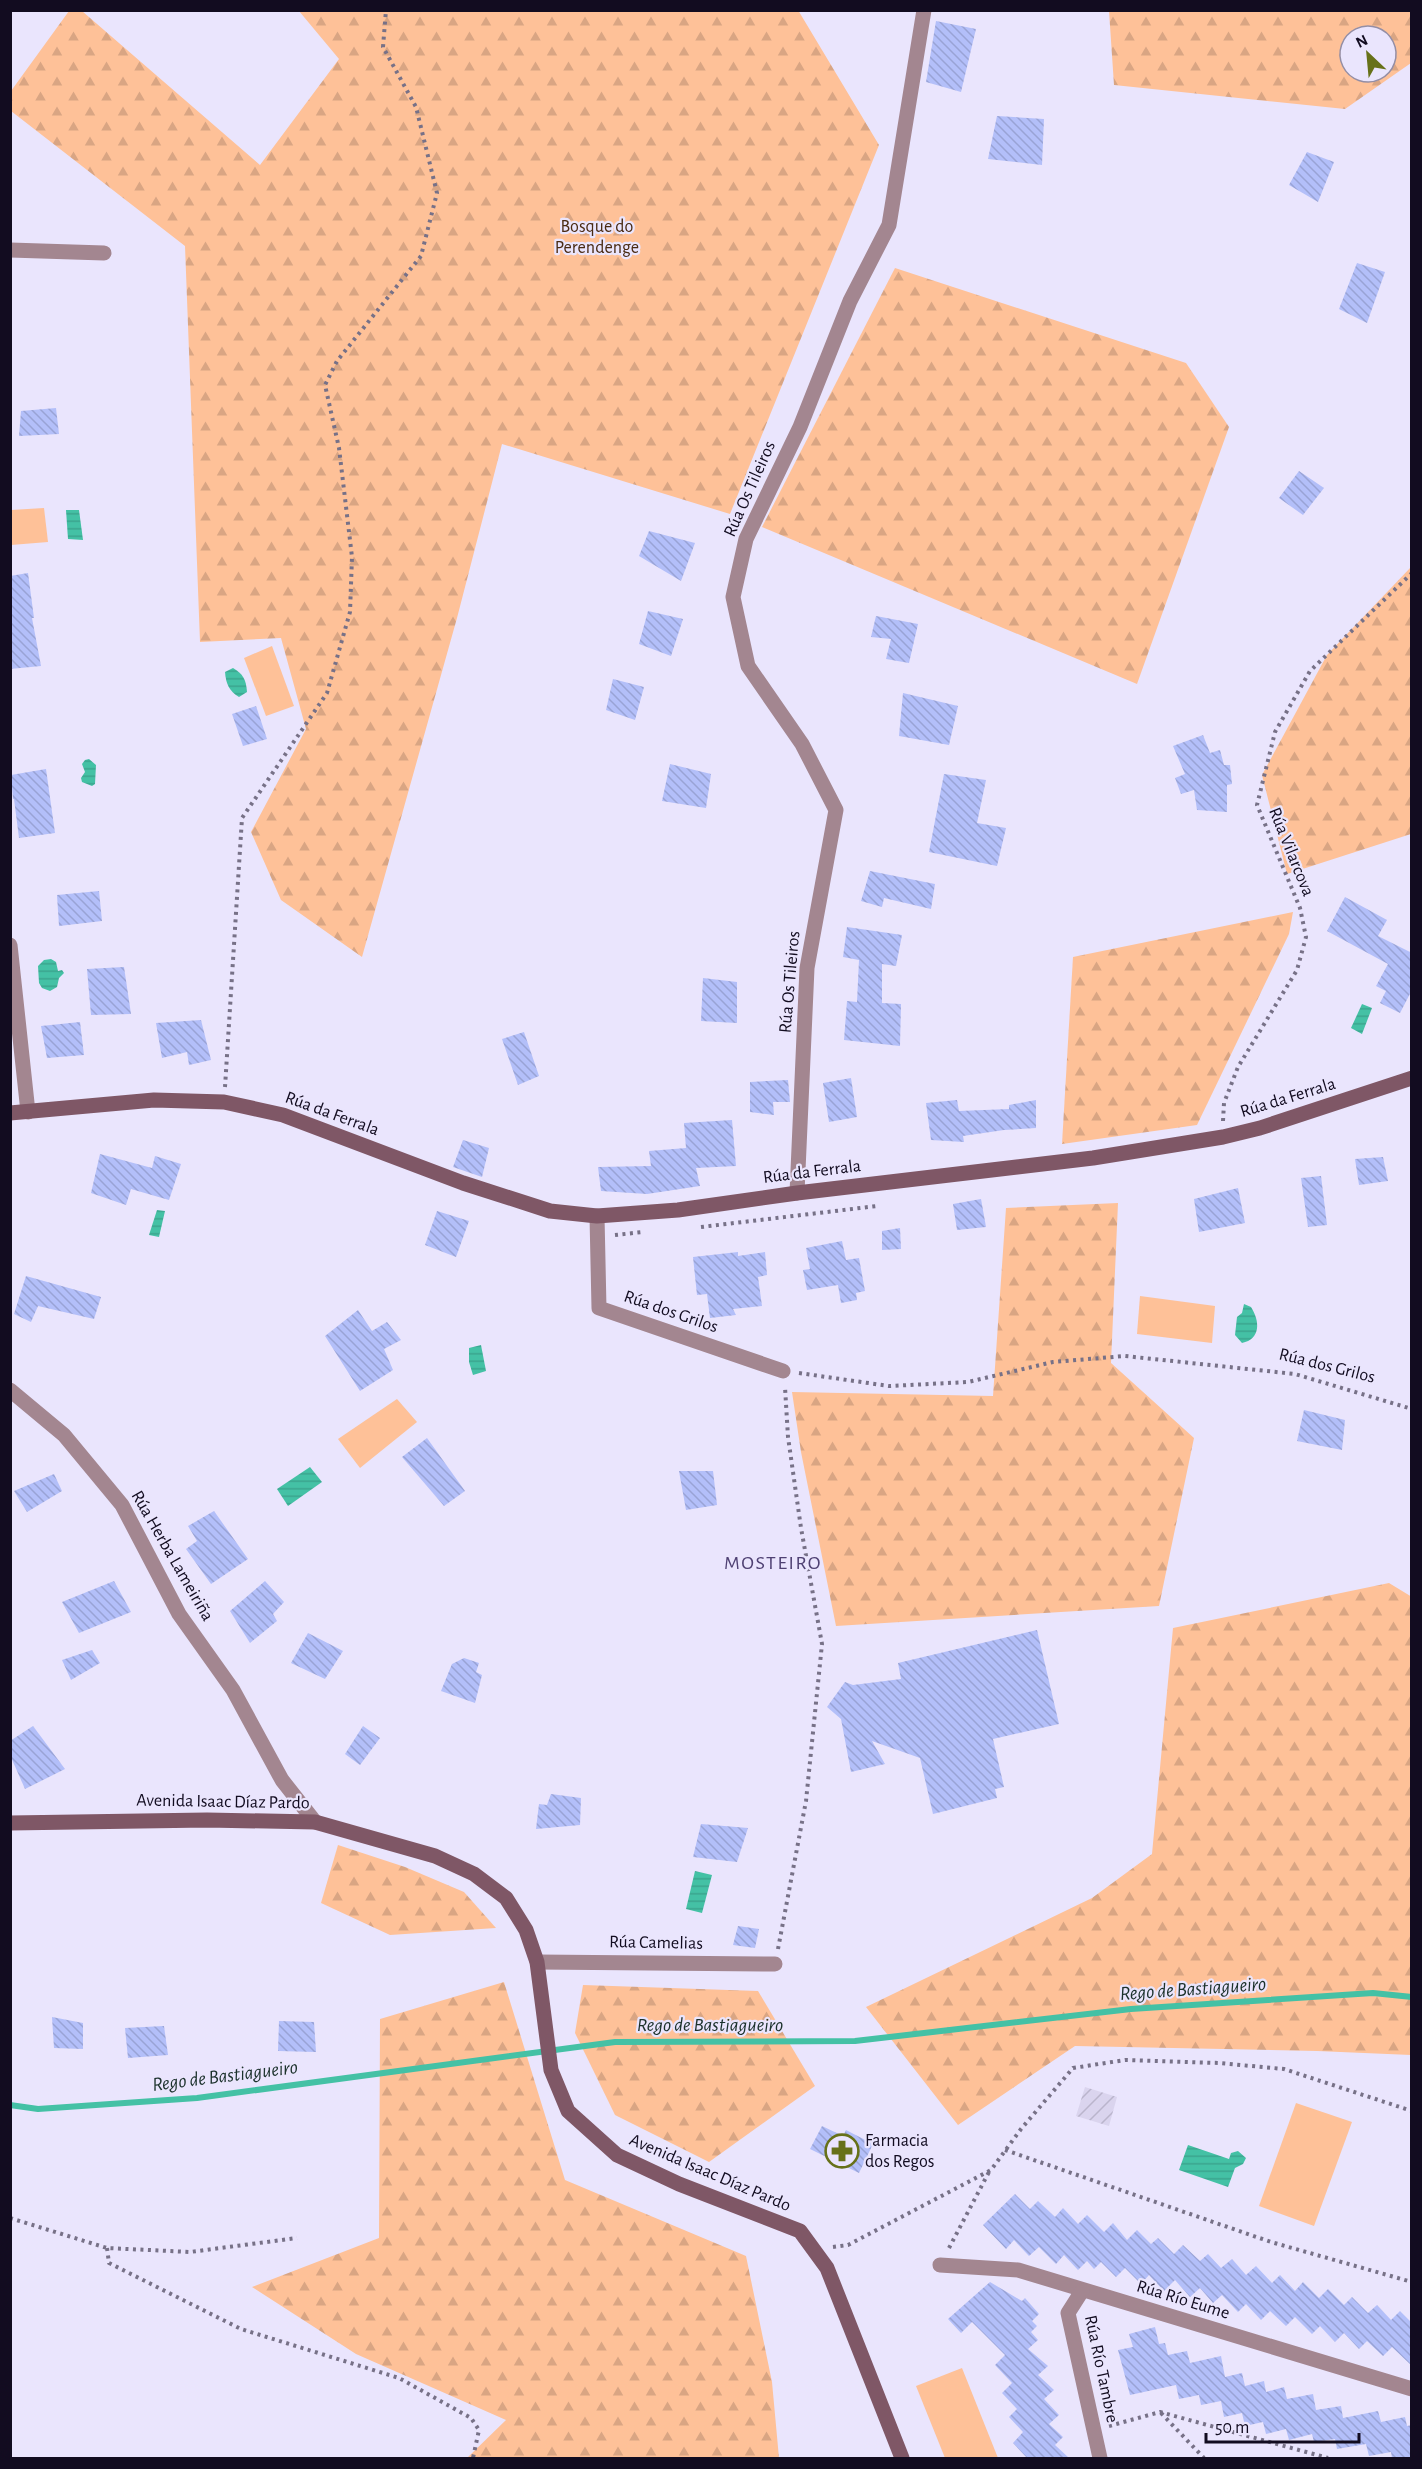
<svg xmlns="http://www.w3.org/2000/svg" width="1422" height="2469" viewBox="0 0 1422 2469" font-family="'Alegreya Sans',sans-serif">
<defs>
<pattern id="industrial-furrows" width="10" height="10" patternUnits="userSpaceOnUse" patternTransform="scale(1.5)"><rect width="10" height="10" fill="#dad4ee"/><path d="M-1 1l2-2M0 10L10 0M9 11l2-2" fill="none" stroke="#bab5cc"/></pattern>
<pattern id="forest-firs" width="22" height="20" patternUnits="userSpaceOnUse" patternTransform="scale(1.5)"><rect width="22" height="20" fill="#fec198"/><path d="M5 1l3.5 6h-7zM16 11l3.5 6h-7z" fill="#d9a583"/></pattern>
<pattern id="water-rules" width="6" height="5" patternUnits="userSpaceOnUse" patternTransform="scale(1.5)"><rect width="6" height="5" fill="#44c1a5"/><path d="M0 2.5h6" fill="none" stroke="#3ba58e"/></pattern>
<pattern id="building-back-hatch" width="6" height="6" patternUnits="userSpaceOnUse" patternTransform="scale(1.5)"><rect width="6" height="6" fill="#b3bff9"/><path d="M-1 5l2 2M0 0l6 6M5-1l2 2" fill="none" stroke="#99a3d5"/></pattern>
</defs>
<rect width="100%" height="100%" fill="#eae5fd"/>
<polygon fill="url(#industrial-furrows)" points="1085,2087 1117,2097 1109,2126 1076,2116"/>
<g fill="url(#forest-firs)" fill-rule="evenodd">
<polygon points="798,10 879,145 730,514 502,444 457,618 362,957 281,900 251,832 306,729 281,638 200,642 185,246 11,111 11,91 69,11 82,11 260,165 339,59 299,11"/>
<path d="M1109,11H1411V63L1345,109L1114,85ZM1350,36H1386V72H1350Z"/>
<polygon points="895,268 1186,363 1229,427 1137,684 762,527"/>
<polygon points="1411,567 1411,834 1287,874 1262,775 1327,655"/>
<polygon points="1293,912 1289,934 1197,1125 1062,1144 1073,957"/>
<polygon points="1118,1203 1111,1363 1194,1438 1159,1606 836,1626 801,1452 792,1392 993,1396 1006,1208"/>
<polygon points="1389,1583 1412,1597 1411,2055 1317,2051 1075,2046 958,2125 866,2007 1092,1898 1152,1854 1173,1628"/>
<polygon points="338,1845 405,1867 464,1892 496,1928 390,1935 321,1903"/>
<polygon points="504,1982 565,2180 746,2256 772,2382 779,2458 467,2458 506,2420 356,2354 252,2287 379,2238 380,2019"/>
<polygon points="583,1985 758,1991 815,2086 709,2162 615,2115 575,2033"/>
</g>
<g fill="#fec198">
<polygon points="44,508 48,542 11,545 11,510"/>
<polygon points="272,646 294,706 266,716 244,658"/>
<polygon points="1140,1296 1215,1306 1212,1343 1137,1334"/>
<polygon points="397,1399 417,1422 360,1468 338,1439"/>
<polygon points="1296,2103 1352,2122 1314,2226 1259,2206"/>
<polygon points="962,2368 998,2458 945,2458 916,2386"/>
</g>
<g fill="url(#water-rules)">
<polygon points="79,510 83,540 68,539 66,510"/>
<path d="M233,668C243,674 246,679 247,692L239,697C229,691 226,684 225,672Z"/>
<polygon points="89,759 96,765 95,784 92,786 82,782 81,778 85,772 82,764 85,760"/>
<polygon points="51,959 56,962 58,971 62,970 64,973 59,978 57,987 50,991 42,988 39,983 38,966 44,960"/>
<polygon points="1362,1004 1372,1008 1362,1034 1351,1028"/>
<polygon points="157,1210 165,1211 159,1237 149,1235"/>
<path d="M1244,1304L1251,1307C1260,1321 1261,1339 1242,1343L1235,1335L1237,1317L1242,1313Z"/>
<polygon points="481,1345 486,1371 473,1375 469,1362 469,1348"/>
<polygon points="310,1467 322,1482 288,1506 277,1489"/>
<polygon points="695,1871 712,1875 702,1913 686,1909"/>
<polygon points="1188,2145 1229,2159 1231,2153 1238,2151 1246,2158 1243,2164 1235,2168 1228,2187 1179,2170"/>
</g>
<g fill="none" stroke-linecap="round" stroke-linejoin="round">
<polyline stroke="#44c1a5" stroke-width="6" points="10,2105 38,2109 197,2098 615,2042 855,2041 1131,2009 1373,1993 1412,1997"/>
</g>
<g fill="url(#building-back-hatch)">
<polygon points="936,21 976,29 961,92 926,82"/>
<polygon points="997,116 1044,119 1042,165 988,159"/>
<polygon points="1307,152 1334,162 1318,202 1289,185"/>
<polygon points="1357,263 1385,272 1367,323 1339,309"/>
<polygon points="56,408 59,434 19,436 21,411"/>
<polygon points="1299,471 1324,488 1303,515 1279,498"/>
<polygon points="649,531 695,543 681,581 639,556"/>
<polygon points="28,573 34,618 32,618 41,666 10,669 10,576"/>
<polygon points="648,611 683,619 671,656 639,644"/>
<polygon points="876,616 918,624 909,663 886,659 891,639 871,637"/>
<polygon points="613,679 644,687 635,720 606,710"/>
<polygon points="903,693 958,706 949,745 899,736"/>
<polygon points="256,706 267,739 243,746 232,714"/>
<polygon points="1203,735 1210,753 1220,750 1224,765 1230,765 1232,784 1227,785 1227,812 1197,810 1194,790 1181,794 1175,778 1185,774 1173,746"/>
<polygon points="670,764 711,774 706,808 662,801"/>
<polygon points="46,769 55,833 19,838 14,799 13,799 11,775"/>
<polygon points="944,774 986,780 977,823 1006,828 997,866 929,852"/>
<polygon points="870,871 935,884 931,909 884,898 882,907 861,901"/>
<polygon points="99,891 102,921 59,926 57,895"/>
<polygon points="1345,897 1387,920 1378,936 1412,953 1412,990 1400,1013 1380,1003 1386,991 1376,986 1388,964 1327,931"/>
<polygon points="847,927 902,935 896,966 882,964 882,1003 901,1004 900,1046 844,1040 847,1001 857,1002 859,960 843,957"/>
<polygon points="124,967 131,1014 91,1015 87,969"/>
<polygon points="703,978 737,982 737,1023 701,1021"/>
<polygon points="201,1020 211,1060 189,1065 187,1052 162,1058 156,1023"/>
<polygon points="80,1022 84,1055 47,1058 41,1026"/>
<polygon points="524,1032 539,1076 518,1085 502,1039"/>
<polygon points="851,1078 857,1117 829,1122 823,1083"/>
<polygon points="788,1080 790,1102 773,1102 774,1115 750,1112 750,1082"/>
<polygon points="957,1100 959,1111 1009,1109 1009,1105 1036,1100 1036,1128 1004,1130 963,1136 964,1142 931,1140 926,1103"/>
<polygon points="732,1120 736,1166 696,1168 700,1186 647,1194 601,1191 598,1167 651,1166 649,1151 686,1148 684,1123"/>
<polygon points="463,1140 489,1148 482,1177 453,1167"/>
<polygon points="100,1154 152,1168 155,1156 181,1164 169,1200 131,1189 126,1205 91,1193"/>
<polygon points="1383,1157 1388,1181 1359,1185 1355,1159"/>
<polygon points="1321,1176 1327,1225 1308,1227 1301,1178"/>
<polygon points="1238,1188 1245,1223 1199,1232 1194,1199"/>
<polygon points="981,1199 986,1227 957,1230 953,1204"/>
<polygon points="437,1211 469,1221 456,1257 425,1245"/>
<polygon points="900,1228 901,1249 882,1250 882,1231"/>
<polygon points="842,1241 846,1260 859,1258 865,1291 856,1293 857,1300 841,1303 838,1285 807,1290 803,1270 810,1269 806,1248"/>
<polygon points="738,1252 738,1256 765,1252 767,1275 758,1277 762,1306 733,1309 736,1315 710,1318 707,1294 697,1295 693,1257"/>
<polygon points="26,1276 101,1297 94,1319 38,1306 31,1322 14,1314"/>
<polygon points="358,1310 372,1331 387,1322 401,1340 384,1349 393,1370 360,1391 325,1336"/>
<polygon points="1304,1410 1345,1420 1342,1450 1297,1441"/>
<polygon points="427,1438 465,1491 444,1506 402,1457"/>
<polygon points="679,1471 713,1471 717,1505 686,1510"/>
<polygon points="54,1474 62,1491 27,1512 14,1491"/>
<polygon points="214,1511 248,1559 211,1584 186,1549 197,1541 188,1526"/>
<polygon points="114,1581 131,1612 79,1633 62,1602"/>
<polygon points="265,1581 284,1602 273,1614 277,1621 250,1643 230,1611"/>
<polygon points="1037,1630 1059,1724 993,1739 1004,1787 995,1789 997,1798 933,1814 920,1758 872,1741 885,1764 851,1772 841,1719 827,1707 845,1682 853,1685 901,1679 898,1663"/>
<polygon points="308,1633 343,1651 325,1679 291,1663"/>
<polygon points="92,1650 100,1663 71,1680 62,1660"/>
<polygon points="464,1658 479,1663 476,1672 482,1675 475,1703 441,1691 452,1664"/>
<polygon points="33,1726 65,1769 25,1789 10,1755 10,1741"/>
<polygon points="363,1726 380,1738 360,1765 345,1754"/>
<polygon points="551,1794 581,1798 580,1825 536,1829 539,1804 547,1805"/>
<polygon points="701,1824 748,1828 737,1862 693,1857"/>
<polygon points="738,1926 759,1929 755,1948 733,1945"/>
<polygon points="52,2017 83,2023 83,2049 54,2048"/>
<polygon points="279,2021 314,2022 316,2052 278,2051"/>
<polygon points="164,2026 168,2055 128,2058 125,2028"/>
<polygon points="822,2126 843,2136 846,2130 873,2144 859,2173 810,2149"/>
<polygon points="1015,2194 1030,2209 1038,2201 1055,2217 1063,2208 1078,2224 1087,2215 1104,2232 1113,2223 1127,2240 1137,2230 1151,2244 1158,2238 1174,2254 1183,2245 1200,2261 1208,2254 1221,2268 1232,2259 1246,2275 1256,2266 1272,2283 1280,2275 1295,2291 1303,2282 1319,2298 1328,2289 1344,2305 1352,2297 1368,2313 1377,2305 1391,2320 1400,2311 1412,2323 1412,2366 1392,2347 1383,2356 1367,2341 1359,2349 1344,2333 1335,2342 1320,2326 1312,2334 1295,2317 1286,2326 1270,2311 1261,2320 1246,2304 1238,2312 1222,2295 1213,2303 1200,2288 1190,2297 1175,2280 1164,2291 1149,2275 1141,2284 1125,2268 1116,2277 1101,2262 1094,2269 1087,2261 1078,2270 1064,2255 1056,2264 1039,2247 1029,2256 1014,2240 1006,2249 983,2225"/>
<polygon points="990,2282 1022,2301 1025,2298 1039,2314 1032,2321 1037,2326 1031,2332 1038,2340 1028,2349 1048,2366 1038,2375 1054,2390 1044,2399 1059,2415 1049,2424 1063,2437 1055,2445 1069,2458 1027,2458 1013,2443 1023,2432 1009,2417 1017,2409 1002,2393 1012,2383 995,2365 1005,2355 972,2322 961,2333 948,2319"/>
<polygon points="1155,2327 1159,2344 1165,2343 1168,2355 1187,2351 1190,2363 1221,2356 1225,2377 1242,2373 1245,2386 1264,2381 1266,2392 1284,2387 1287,2399 1313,2394 1316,2410 1341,2406 1343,2418 1378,2411 1381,2422 1405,2417 1407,2426 1412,2425 1412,2458 1392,2458 1391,2452 1369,2456 1366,2444 1337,2449 1335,2439 1314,2442 1312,2434 1289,2440 1286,2429 1266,2434 1263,2422 1245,2426 1242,2413 1224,2417 1221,2401 1201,2405 1199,2395 1179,2399 1176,2385 1130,2395 1118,2350 1133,2347 1129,2334"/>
</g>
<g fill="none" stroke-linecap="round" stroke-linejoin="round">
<g stroke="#777187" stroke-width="4" stroke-dasharray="3 4.5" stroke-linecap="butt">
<polyline points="225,1087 242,818 327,693 350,612 352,557 339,448 325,385 337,361 421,256 437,193 416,107 383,47 386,10"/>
<polyline points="1223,1121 1224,1103 1238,1067 1297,970 1306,937 1300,908 1257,805 1275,732 1310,671 1412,573"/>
<polyline points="701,1227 877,1206"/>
<polyline points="615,1235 643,1232"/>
<polyline points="799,1373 889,1386 968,1382 1053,1362 1125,1356 1295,1374 1412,1409"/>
<polyline points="778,1949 806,1801 822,1644 801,1528 788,1437 785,1387"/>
<polyline points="1005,2150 1271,2242 1412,2282"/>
<polyline points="10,2218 107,2248 190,2252 297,2238"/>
<polyline points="833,2247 848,2245 991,2170 1021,2129 1073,2068 1125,2060 1219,2063 1284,2069 1412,2111"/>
<polyline points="107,2248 109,2263 241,2329 399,2378 471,2418 479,2430 473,2458"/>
<polyline points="949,2248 990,2170"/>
<polyline points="1161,2413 1204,2458"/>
<polyline points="1109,2426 1160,2412 1328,2458"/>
</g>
<g stroke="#a38690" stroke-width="15">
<polyline points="10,250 104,253"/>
<polyline points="10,945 28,1112"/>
<polyline points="797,1193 807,968 836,810 802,744 748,666 733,597 746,539 800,427 850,301 889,225 924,10"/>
<polyline points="597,1216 599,1308 783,1371"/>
<polyline points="10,1390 64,1435 122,1505 179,1614 233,1690 282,1780 315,1822"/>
<polyline points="537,1962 775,1964"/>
<polyline points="940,2265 1018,2270 1412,2389"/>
<polyline points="1082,2291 1068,2313 1100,2458"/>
</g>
<g stroke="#7f5766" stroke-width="15">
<polyline points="10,1113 154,1100 224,1102 283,1115 463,1183 550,1211 597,1216 678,1210 797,1193 1093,1158 1223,1137 1260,1128 1412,1078"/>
<polyline points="10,1823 207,1820 315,1822 435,1856 474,1874 506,1898 526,1930 537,1962 551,2070 568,2111 617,2155 679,2184 800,2231 827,2268 902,2458"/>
</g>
</g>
<defs>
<symbol id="pharmacy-ring" viewBox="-11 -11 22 22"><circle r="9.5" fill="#eae5fd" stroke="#677119" stroke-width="1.5"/><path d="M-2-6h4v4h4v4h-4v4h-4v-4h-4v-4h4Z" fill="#677119"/></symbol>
</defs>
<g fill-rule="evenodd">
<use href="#pharmacy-ring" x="823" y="2132" width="38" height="38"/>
</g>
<g text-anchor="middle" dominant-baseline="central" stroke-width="4.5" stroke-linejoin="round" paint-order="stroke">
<g font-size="18" fill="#492a12" stroke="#eae5fd">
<text x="597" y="227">Bosque do<tspan x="597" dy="21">Perendenge</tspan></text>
</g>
<g font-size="18" fill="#120c20" stroke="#eae5fd">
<text transform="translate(750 489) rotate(-66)">Rúa Os Tileiros</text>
<text transform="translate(1291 852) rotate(68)">Rúa Vilarcova</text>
<text transform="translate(790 982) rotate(-85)">Rúa Os Tileiros</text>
<text transform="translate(1288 1098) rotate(-17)">Rúa da Ferrala</text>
<text transform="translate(332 1114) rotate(20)">Rúa da Ferrala</text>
<text transform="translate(812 1172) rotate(-7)">Rúa da Ferrala</text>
<text transform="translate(671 1312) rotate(19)">Rúa dos Grilos</text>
<text transform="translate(1327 1366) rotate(14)">Rúa dos Grilos</text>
<text transform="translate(172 1556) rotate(60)">Rúa Herba Lameiriña</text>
<text transform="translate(223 1802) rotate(1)">Avenida Isaac Díaz Pardo</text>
<text transform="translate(656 1943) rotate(1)">Rúa Camelias</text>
<text transform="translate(710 2173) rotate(23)">Avenida Isaac Díaz Pardo</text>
<text transform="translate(1183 2300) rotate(17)">Rúa Río Eume</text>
<text transform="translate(1101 2369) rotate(78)">Rúa Río Tambre</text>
</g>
<g font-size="18" fill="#120c20" stroke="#eae5fd" text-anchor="start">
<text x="865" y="2141">Farmacia<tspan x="865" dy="21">dos Regos</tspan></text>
</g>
<g font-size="20" letter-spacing="1.5" fill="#4f4173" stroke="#eae5fd">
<text x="773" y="1563">MOSTEIRO</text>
</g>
<g font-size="20" font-style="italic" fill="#1b312b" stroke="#eae5fd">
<text transform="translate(1193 1989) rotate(-4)">Rego de Bastiagueiro</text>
<text x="710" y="2025">Rego de Bastiagueiro</text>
<text transform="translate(225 2076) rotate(-7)">Rego de Bastiagueiro</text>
</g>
</g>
<rect width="1422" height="2469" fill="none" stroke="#120c20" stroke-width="24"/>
<g transform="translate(1368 54) rotate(334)"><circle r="28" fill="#eae5fd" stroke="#948ea5" stroke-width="1.5"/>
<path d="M0-4.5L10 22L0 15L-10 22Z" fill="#677119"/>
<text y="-9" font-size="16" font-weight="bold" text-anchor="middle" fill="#120c20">N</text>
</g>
<path d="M1206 2433v9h153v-9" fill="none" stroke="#120c20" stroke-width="3"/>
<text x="1215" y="2433" font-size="18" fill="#120c20" stroke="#eae5fd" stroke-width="4.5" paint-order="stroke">50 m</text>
</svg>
